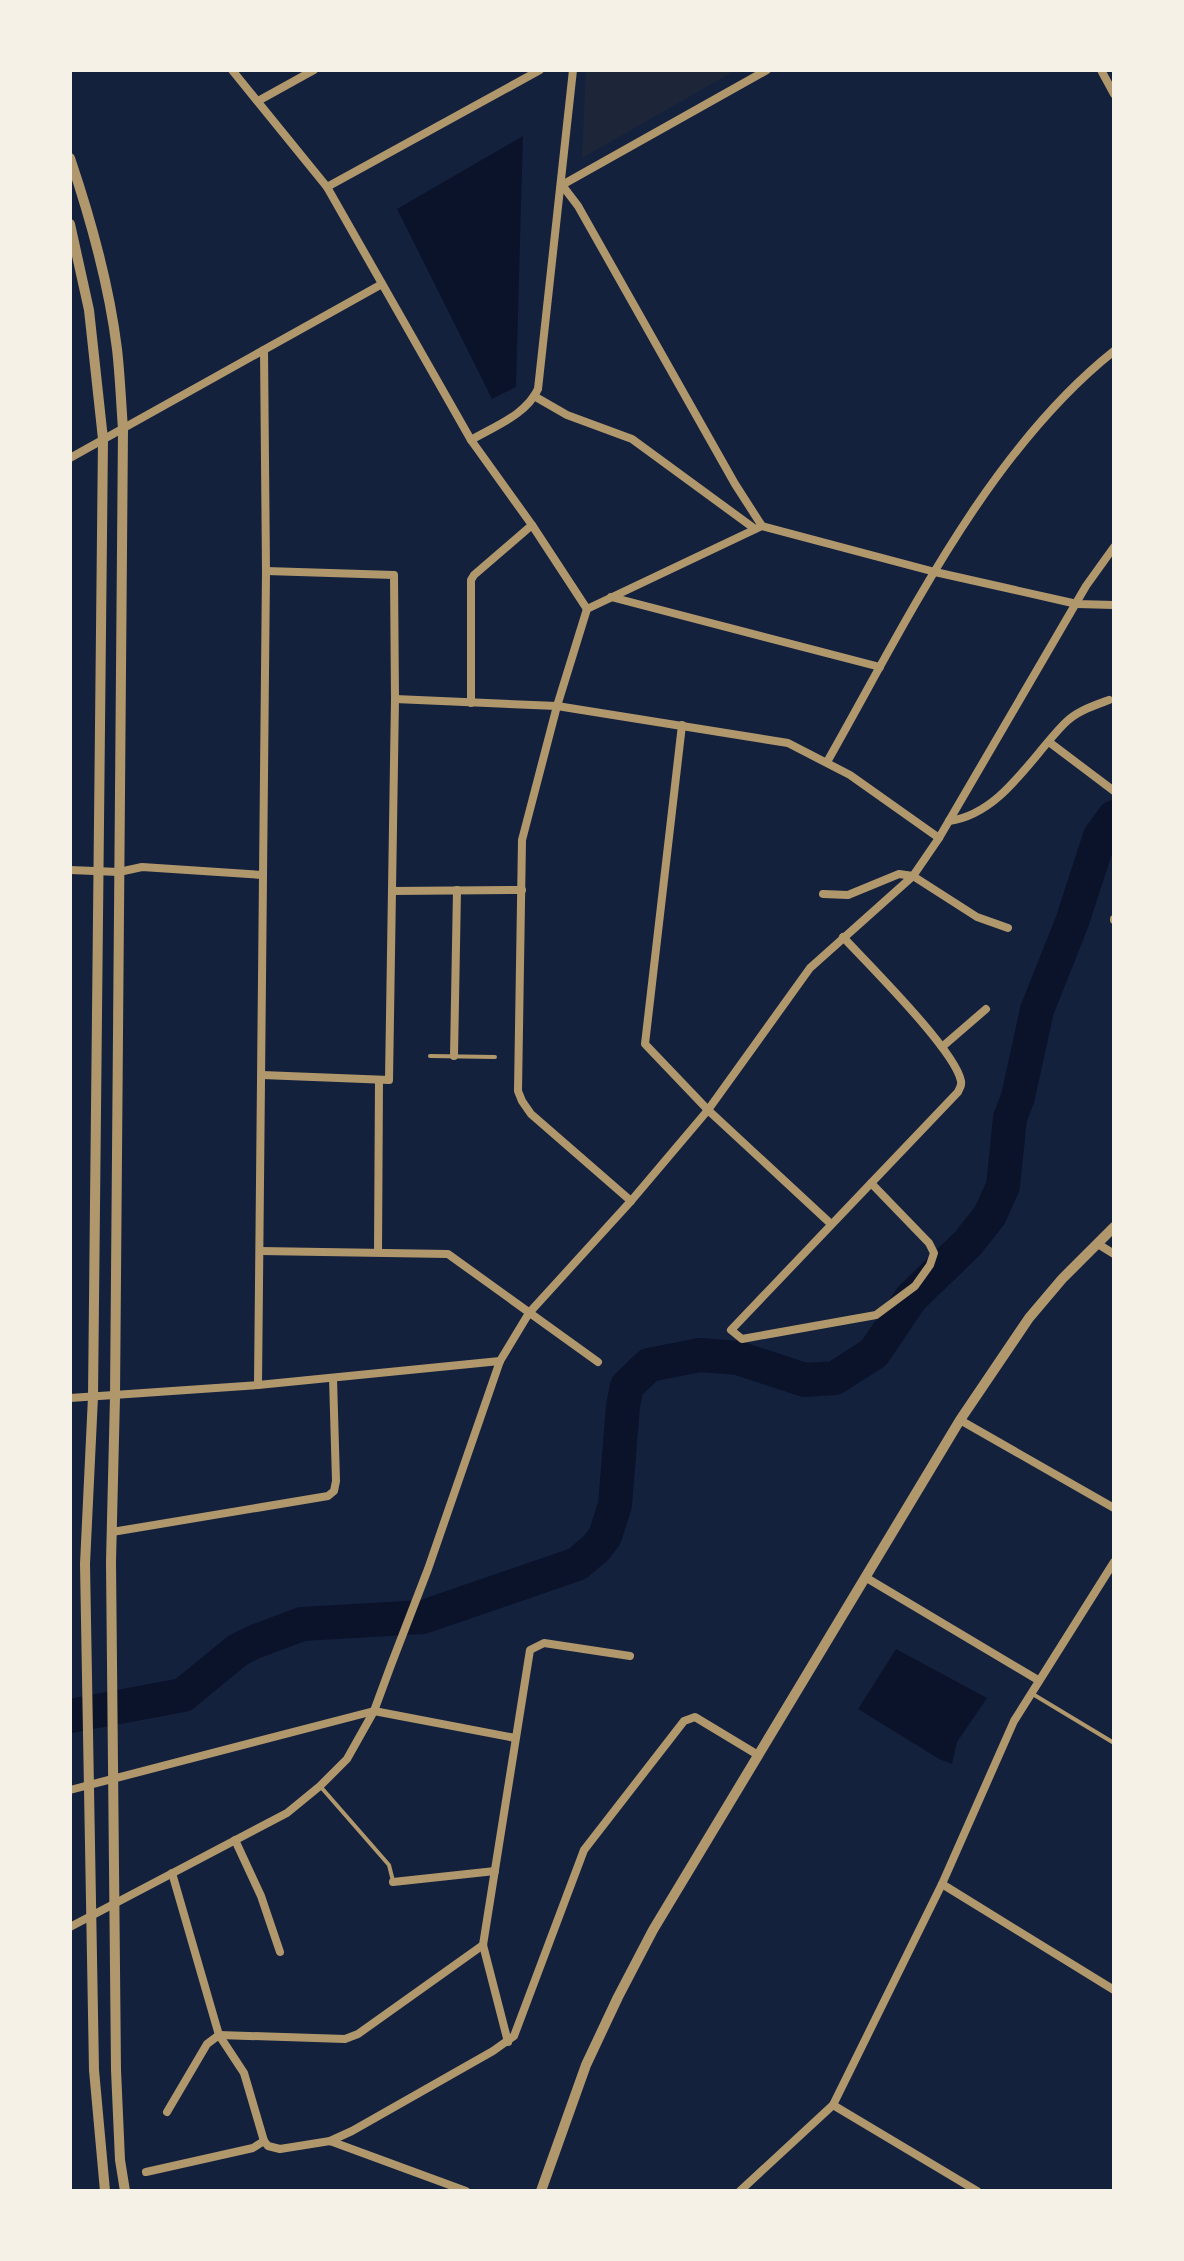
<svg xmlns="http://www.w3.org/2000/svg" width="1184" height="2261" viewBox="0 0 1184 2261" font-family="Spectral,serif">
<rect width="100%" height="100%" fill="#14213d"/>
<polygon fill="#1d2539" points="586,70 736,70 582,158"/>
<g fill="#0b132b">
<polygon points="523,136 516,387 492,399 397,209"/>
<polygon points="896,1649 987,1698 957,1742 952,1764 939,1759 858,1709"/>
</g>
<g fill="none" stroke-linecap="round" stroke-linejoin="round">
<polyline stroke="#0b132b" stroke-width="34" points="70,1716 183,1695 238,1650 254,1642 302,1624 423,1617 577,1564 596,1548 605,1536 615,1505 623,1406 627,1386 649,1365 700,1355 738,1358 805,1380 835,1378 874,1353 911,1298 968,1243 990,1215 1003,1186 1010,1118 1018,1097 1037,1010 1072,922 1100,836 1114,817"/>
<g stroke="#b1986c" stroke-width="4">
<polyline points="430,1056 495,1057"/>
<polyline points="1031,1693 1114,1743"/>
<polyline points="320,1786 389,1865 393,1881"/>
</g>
<g stroke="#b1986c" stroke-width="8">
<polyline points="232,70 327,187 471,440 532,525 587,609"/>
<polyline points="1101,70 1114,94"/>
<polyline points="258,101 314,70"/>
<polyline points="562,185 578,206 735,484 762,526"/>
<polyline points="562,185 767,70"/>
<polyline points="327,187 540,70"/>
<polyline points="534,396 567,415 632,439 755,529"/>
<path d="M471,440C495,426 526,415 538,389L573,70"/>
<polyline points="70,458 382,284"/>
<polyline points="611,597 880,667"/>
<polyline points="395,699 557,706 788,743 850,775 939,838"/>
<polyline points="471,703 471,580 474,575 532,525"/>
<polyline points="682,725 645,1044 708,1110 831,1224"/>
<polyline points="1049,742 1114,791"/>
<path d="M827,762C906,623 987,452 1114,351"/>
<path d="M949,821C1001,814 1031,757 1065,723C1077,711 1093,706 1109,700"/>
<polyline points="70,870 119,872 142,867 262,875"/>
<polyline points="392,891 522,890"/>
<polyline points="823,894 848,895 899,874 913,876 977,917 1008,928"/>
<polyline points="1114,920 1114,919"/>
<path d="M843,937C868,964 955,1050 961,1081C962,1086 960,1087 958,1092L731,1330L742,1339L876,1315L915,1286L930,1265L934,1253L929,1243L871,1183"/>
<polyline points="942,1047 986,1009"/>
<polyline points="454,1056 457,890"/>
<polyline points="262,1075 389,1080 395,699 394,575 266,571"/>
<polyline points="631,1201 531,1114 522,1101 518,1091 522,840 557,706 587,609 762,526 935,572 1077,604 1114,605"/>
<polyline points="1098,1244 1114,1254"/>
<polyline points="260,1251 448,1254 598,1362"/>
<polyline points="378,1252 379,1080"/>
<polyline points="258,1385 266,571 264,350"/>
<polyline points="70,1398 258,1385 500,1361"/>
<polyline points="960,1420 1114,1508"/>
<polyline points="112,1532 328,1496 334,1491 336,1481 333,1378"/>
<polyline points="865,1577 1038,1680"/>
<polyline points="70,1790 374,1711 515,1738"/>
<polyline points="235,1840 261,1896 280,1952"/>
<polyline points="172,1873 219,2035 244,2073 264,2141 268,2146 280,2149 330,2141 466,2191"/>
<polyline points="393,1882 495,1871"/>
<polyline points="942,1884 1114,1990"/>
<polyline points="70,1927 287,1813 320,1786 347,1759 374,1711 391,1665 428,1569 500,1361 529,1313 631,1201 708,1110 810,968 913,876 939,838 1086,586 1114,547"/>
<polyline points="508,2042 483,1945 530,1650 544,1643 630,1656"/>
<polyline points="833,2105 977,2191"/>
<polyline points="167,2112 207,2044 219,2035 345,2039 358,2034 483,1945"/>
<polyline points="330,2141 352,2131 493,2051 514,2036 584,1850 684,1721 695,1717 758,1755"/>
<polyline points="146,2172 253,2148 264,2141"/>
<polyline points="740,2191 833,2105 942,1884 1014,1721 1114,1562"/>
</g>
<g stroke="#b1986c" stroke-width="10">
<path d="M70,158C91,220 109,284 117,349C120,375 121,402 123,429L115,1397L111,1562L116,2070L120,2160L125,2191"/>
<polyline points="70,224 89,310 103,439 93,1397 85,1564 94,2070 105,2191"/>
<polyline points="541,2191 586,2065 618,1997 653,1930 960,1420 1029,1318 1062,1279 1114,1227"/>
</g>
</g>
<rect width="1184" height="2261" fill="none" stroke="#f6f1e7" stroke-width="144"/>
</svg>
